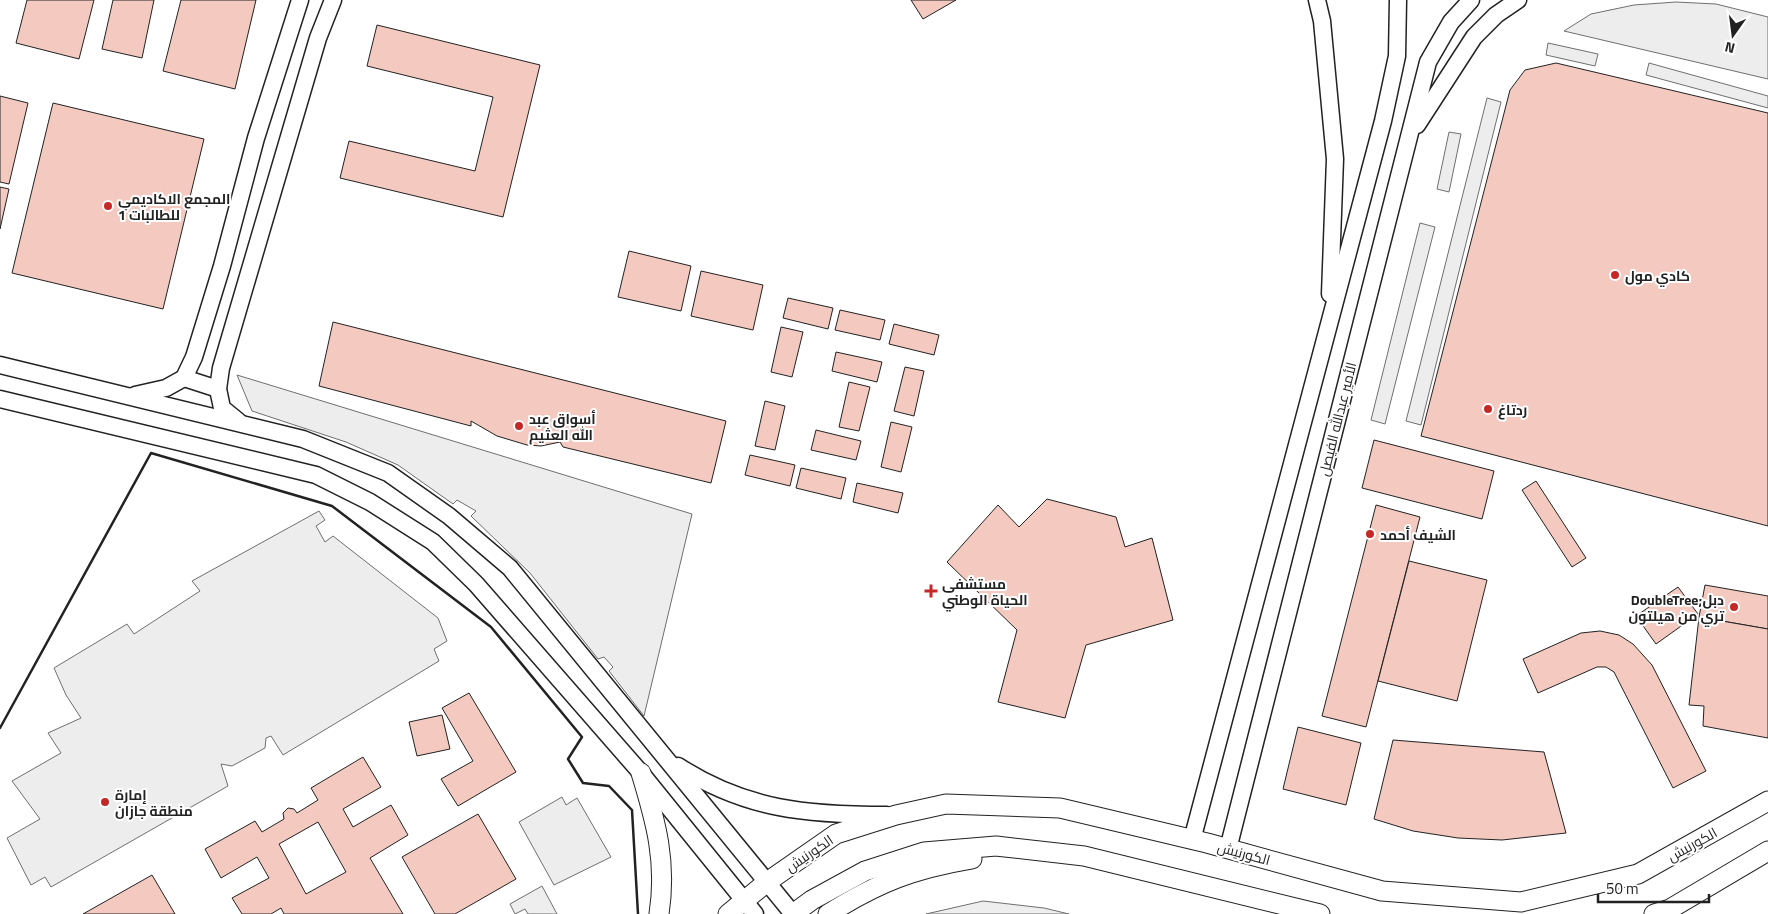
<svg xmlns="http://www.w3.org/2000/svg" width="1768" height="914" viewBox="0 0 1768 914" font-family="'Titillium Web',Cairo,sans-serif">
<rect width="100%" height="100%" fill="#fff"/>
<g fill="#eee" stroke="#6f6f6f">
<polygon points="542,886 557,914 528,914 525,909 515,914 510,904"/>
<polygon points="983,901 1044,908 1069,914 926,914"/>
</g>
<g fill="#ededed" stroke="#6f6f6f">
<polygon points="1676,2 1716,4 1768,17 1768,79 1564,31 1591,14 1634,5"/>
<polygon points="1548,43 1598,54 1595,66 1546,55"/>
<polygon points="1649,63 1768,96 1768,108 1646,75"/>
<polygon points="1487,98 1501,102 1421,425 1406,421"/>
<polygon points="1449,132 1461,134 1449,192 1437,189"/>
<polygon points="1420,223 1435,227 1385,424 1371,420"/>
<polygon points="237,375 692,514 644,716 609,671 613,667 604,657 598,659 530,573 471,516 476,511 457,500 453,504 398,465 346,442 252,411"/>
<polygon points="319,511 325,520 316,526 325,542 333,536 438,618 447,641 434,649 439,661 283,755 271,736 266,738 265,748 232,766 221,764 228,786 51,887 45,877 31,885 7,838 40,819 12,781 61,753 48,733 81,718 66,695 54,668 127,624 134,634 200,591 192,581"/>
<polygon points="562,797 566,805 577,798 611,857 554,885 519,822"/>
</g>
<g fill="#f3c9c0" stroke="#222" fill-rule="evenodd">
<polygon points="27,0 94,0 79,59 16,43"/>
<polygon points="113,0 154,0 142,58 102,49"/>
<polygon points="181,0 256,0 235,89 163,71"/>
<polygon points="911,0 956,0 923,19"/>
<polygon points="377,25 540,65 503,217 340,178 349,141 475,171 493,97 367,66"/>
<polygon points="1556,63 1768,113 1768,526 1421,436 1510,90 1525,70"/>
<polygon points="0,96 28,103 9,184 0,182"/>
<polygon points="53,103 204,139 163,309 12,273"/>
<polygon points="0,187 9,189 0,229"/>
<polygon points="629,251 691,266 681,311 618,297"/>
<polygon points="701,271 763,285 753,330 691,316"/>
<polygon points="788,298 833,308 828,329 783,318"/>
<polygon points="840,310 885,320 880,340 835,330"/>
<polygon points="333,322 726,421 711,483 563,447 560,442 541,446 527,445 497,436 471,421 471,426 319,386"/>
<polygon points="894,324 939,335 934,355 889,344"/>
<polygon points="781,327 803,332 792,377 771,372"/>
<polygon points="836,352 882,362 877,382 832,371"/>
<polygon points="905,367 924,371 914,416 894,411"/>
<polygon points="849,382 870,387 859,431 839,427"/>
<polygon points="765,401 785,406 775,450 755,446"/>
<polygon points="891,422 912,427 901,472 881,467"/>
<polygon points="816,430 861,441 856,460 811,450"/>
<polygon points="1374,440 1494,471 1482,519 1362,488"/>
<polygon points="750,455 795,465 790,486 745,475"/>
<polygon points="801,468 846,478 841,499 796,488"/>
<polygon points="1536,481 1586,558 1572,567 1522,490"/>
<polygon points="857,483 903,493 898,513 853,502"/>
<polygon points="1047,499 1116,517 1125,547 1152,538 1173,620 1086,645 1065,718 998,702 1017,630 947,562 998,505 1019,527"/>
<polygon points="1376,505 1420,517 1366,727 1322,716"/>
<polygon points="1409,561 1487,580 1457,701 1378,681"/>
<polygon points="1705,585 1768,596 1768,629 1699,617"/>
<polygon points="1678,587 1698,614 1656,644 1636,616"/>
<polygon points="1699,617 1768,629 1768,738 1703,726 1704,706 1689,705"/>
<polygon points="1600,631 1619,635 1633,644 1652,665 1706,771 1673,788 1614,672 1606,667 1597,667 1538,693 1523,659 1581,633"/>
<polygon points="469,693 516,772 458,806 441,779 473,761 442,708"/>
<polygon points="442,715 450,749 417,756 409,722"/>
<polygon points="1298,727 1361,743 1346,805 1283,789"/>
<polygon points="1393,740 1544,752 1566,833 1502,840 1458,838 1413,831 1374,819"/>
<path d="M363,757L381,787L343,809L353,827L391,805L408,835L370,858L403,914H284L281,908L271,914H242L232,898L269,878L257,857L221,878L205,849L255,821L262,832L284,819L283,813L288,808L294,809L297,813L318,800L311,788ZM318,822L346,872L306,894L279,844Z"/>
<polygon points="478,814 516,879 455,914 435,914 402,857"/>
<polygon points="152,875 175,914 83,914"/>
</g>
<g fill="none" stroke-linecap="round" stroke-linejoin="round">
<defs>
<g id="tertiary">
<polyline points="1317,0 1322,21 1335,159 1330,294"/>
<polyline points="1417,125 1474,37 1496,15 1518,0"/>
<polyline points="0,365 303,439 388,473 449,516 510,568 793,914"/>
<polyline points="184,378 218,389"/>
<polyline points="135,395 166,388 184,378 194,357 222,266 256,138 300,0"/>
<polyline points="0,399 316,475 370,502 433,542 476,584 641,773 755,914"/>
<polyline points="238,421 222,408 218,389 221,368 318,38 333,0"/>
<path d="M678,766C746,810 808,815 887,815"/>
<polyline points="1192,840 1383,121 1397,56 1398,0"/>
<polyline points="1228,849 1428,62 1451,22 1471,0"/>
</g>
<g id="secondary">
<path d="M641,773C656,822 667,862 659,914"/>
<polyline points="728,914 767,882 836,834 896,815 946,804 1060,808 1207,843 1382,891 1521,902 1638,874 1768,801"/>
<polyline points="793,914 812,900 865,871 924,852 996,846 1084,856 1320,914"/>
<path d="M828,914C879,882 913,869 972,859"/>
<polyline points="1654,914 1670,909 1768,851"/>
</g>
</defs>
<use href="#tertiary" stroke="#222" stroke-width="19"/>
<use href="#secondary" stroke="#222" stroke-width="21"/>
<use href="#tertiary" stroke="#fff" stroke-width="16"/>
<use href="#secondary" stroke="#fff" stroke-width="19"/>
<polyline stroke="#222" stroke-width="2.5" points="0,728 151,453 332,506 491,627 582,737 568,759 583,783 609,786 632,810 638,914"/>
</g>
<g fill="#c62828" stroke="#fff" stroke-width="2">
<circle cx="108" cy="206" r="5"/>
<circle cx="1615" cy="275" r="5"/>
<circle cx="1488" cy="409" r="5"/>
<circle cx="519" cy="426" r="5"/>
<circle cx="1370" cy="534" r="5"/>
<path d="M928.5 583.5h5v5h5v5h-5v5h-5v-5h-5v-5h5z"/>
<circle cx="1734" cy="607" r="5"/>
<circle cx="105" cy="802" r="5"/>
</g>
<g text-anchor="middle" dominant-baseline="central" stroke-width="4" stroke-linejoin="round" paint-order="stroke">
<g font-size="14" font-weight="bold" fill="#222" stroke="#fff" text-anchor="start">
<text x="118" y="198">المجمع الاكاديمي<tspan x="118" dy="16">1 للطالبات</tspan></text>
<text x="1625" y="275">كادي مول</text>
<text x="1498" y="409">ردتاغ</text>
<text x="529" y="418">أسواق عبد<tspan x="529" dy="16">الله العثيم</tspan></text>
<text x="1380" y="534">الشيف أحمد</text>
<text x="942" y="583">مستشفى<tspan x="942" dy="16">الحياة الوطني</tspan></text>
<text x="1724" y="599" text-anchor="end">DoubleTree;دبل<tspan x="1724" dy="16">تري من هيلتون</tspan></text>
<text x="115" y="794">إمارة<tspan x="115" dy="16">منطقة جازان</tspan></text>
</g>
<g font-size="14" fill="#222" stroke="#fff">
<text transform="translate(1337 419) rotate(-76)">الأمير عبدالله الفيصل</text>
<text transform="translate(1692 844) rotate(-29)">الكورنيش</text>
<text transform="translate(809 853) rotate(-34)">الكورنيش</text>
<text transform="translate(1244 853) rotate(15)">الكورنيش</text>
</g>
</g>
<g transform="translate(1733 35) rotate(194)" stroke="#ffffff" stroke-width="4" paint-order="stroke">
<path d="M0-4L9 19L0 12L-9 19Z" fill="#222222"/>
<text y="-8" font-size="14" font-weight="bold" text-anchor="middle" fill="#222222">N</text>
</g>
<path d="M1598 894v8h111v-8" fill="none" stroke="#222222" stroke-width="2.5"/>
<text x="1606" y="894" font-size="15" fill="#222222" stroke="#ffffff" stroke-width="4" paint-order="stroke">50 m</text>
</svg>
